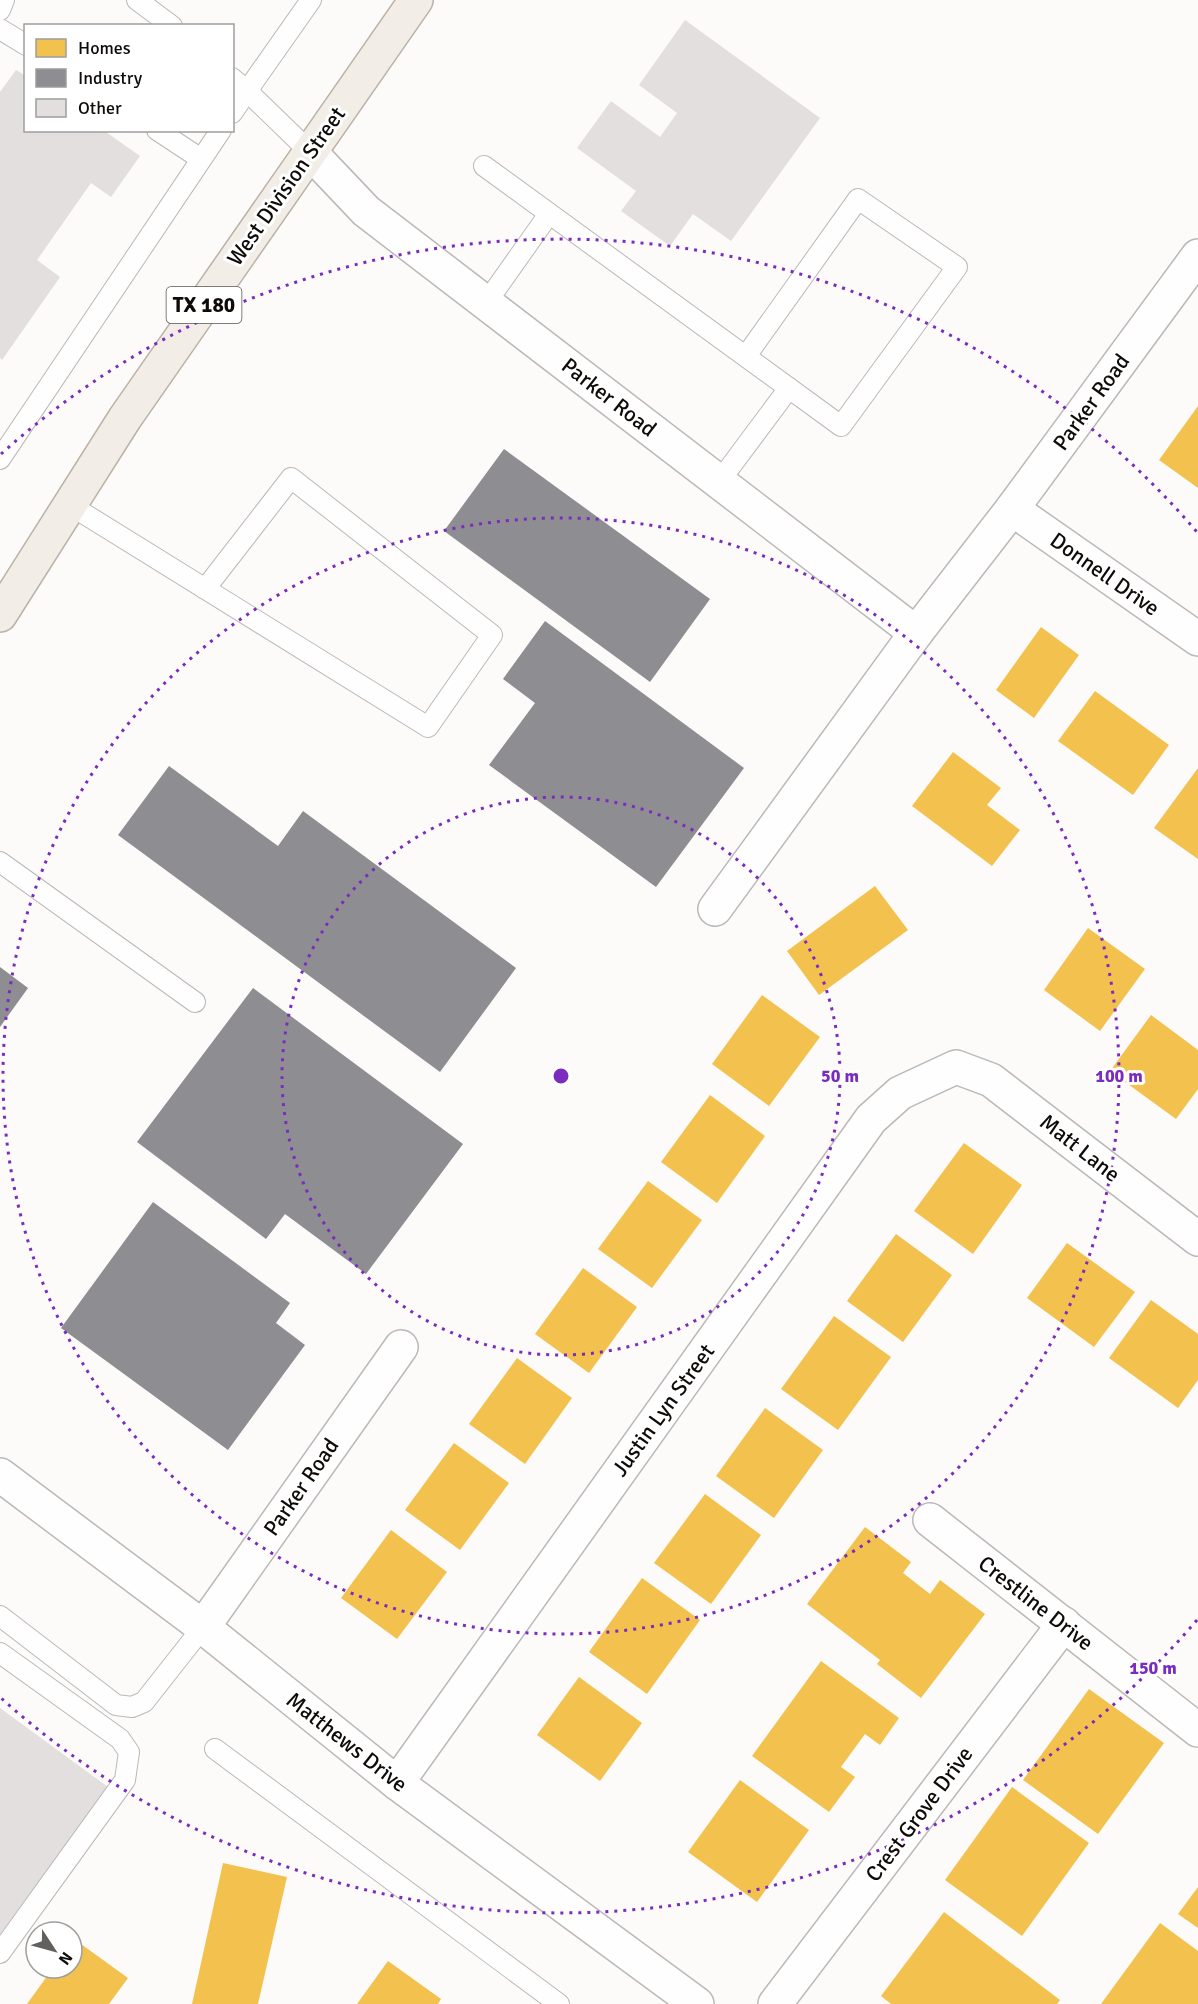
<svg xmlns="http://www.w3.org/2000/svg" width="1198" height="2004" viewBox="0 0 1198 2004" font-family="Signika,sans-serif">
<rect width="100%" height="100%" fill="#fcfbfa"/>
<g fill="#f2c14e">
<polygon points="1198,406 1198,488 1159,460"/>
<polygon points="1041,627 1079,655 1034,718 996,690"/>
<polygon points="1095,691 1169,745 1133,795 1058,741"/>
<polygon points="953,752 1001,788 987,805 1020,830 992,866 912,806"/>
<polygon points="1198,768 1198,859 1154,828"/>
<polygon points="875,886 908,930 819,995 787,951"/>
<polygon points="1088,928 1145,969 1100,1031 1044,990"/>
<polygon points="762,995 820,1037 769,1106 712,1064"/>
<polygon points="1151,1015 1198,1050 1198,1089 1176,1119 1110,1071"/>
<polygon points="710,1095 765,1136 717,1203 661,1162"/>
<polygon points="964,1143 1022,1185 973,1254 914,1211"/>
<polygon points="648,1181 702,1220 652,1288 598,1249"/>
<polygon points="896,1234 952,1275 903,1342 847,1301"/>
<polygon points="1067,1243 1135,1292 1094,1347 1027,1298"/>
<polygon points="583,1268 637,1307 589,1373 535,1334"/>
<polygon points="1151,1300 1198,1334 1198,1380 1178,1408 1109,1358"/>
<polygon points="834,1316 891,1357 838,1430 781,1389"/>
<polygon points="517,1358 572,1398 525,1464 469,1424"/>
<polygon points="765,1408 823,1450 774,1518 716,1476"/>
<polygon points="454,1443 509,1483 460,1550 405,1510"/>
<polygon points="705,1494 761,1535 711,1604 654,1563"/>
<polygon points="865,1527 911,1562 903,1573 930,1594 940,1580 985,1614 921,1698 877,1664 880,1660 807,1604"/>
<polygon points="391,1530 447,1572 397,1639 341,1598"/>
<polygon points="642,1578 700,1620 647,1694 589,1652"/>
<polygon points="821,1661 899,1718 880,1745 865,1734 841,1767 855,1777 829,1812 752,1756"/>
<polygon points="579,1677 642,1723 600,1781 537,1735"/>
<polygon points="1089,1689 1164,1743 1098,1834 1023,1780"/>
<polygon points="740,1780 809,1830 757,1902 688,1852"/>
<polygon points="1012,1787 1089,1843 1022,1936 945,1880"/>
<polygon points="223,1863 287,1877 258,2004 192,2004"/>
<polygon points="1198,1887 1198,1928 1178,1914"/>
<polygon points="944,1912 1060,2000 1057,2004 891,2004 881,1996"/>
<polygon points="1160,1923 1198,1951 1198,2004 1101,2004"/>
<polygon points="74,1939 128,1978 109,2004 27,2004 53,1968 72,1968 72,1942"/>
<polygon points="388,1961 441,1999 438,2004 357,2004"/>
</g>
<g fill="#8d8d92">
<polygon points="504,449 710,599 650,682 444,531"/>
<polygon points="545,621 744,768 656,887 489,765 535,703 503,679"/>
<polygon points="169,766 278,846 303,811 516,968 440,1072 118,835"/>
<polygon points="0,967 28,988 0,1027"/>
<polygon points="253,988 463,1144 366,1274 285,1214 266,1239 137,1142"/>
<polygon points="153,1202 290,1303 276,1323 305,1345 228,1450 61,1328"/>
</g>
<g fill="#e2dfde">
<polygon points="685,20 820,118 731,241 693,214 670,246 621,211 636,191 577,148 611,101 660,137 677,113 639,85"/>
<polygon points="16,70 26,76 26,130 103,130 140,156 111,197 91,183 37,260 60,277 2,360 0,358 0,92"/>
<polygon points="0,1708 108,1787 0,1934"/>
</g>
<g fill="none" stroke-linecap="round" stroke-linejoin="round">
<defs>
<g id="lane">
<polyline points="137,0 172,26"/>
<polyline points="0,10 4,0"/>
<polyline points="0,29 26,45"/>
<polyline points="232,78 247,91 232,113"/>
<polyline points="157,130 201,159"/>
<polyline points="310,152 247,91 311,0"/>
<polyline points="484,166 841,426 957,267 858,199 746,356"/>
<polyline points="486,303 549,214"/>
<polyline points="0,459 221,130"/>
<polyline points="719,482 789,388"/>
<polyline points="70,505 428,727 492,635 291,478 205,589"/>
<polyline points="0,862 195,1002"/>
<polyline points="0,1616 116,1705 132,1707 144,1702 203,1627"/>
<polyline points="0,1653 120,1739 129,1752 125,1780 0,1953"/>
<polyline points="215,1749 559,2004"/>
</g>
<g id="street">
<polyline points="310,152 366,211 916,633"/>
<polyline points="1012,509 1198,639"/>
<polyline points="715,909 916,633 1012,509 1198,256"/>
<polyline points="0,1475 203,1627 397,1783 697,2004"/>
<polyline points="930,1520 1198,1730"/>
<polyline points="203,1627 401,1347"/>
<polyline points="397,1783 871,1119 900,1093 956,1067 991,1080 1198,1239"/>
<polyline points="775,2004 1064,1624"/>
</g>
<polyline id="primary" points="0,615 125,418 416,0"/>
</defs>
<use href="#lane" stroke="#bbb8b7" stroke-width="22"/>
<use href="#street" stroke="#bbb8b7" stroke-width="36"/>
<use href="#primary" stroke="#bbb1a6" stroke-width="36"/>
<use href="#lane" stroke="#fffefe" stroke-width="20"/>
<use href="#street" stroke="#fffefe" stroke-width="33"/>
<use href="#primary" stroke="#f3ede8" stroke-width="33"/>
</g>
<g fill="none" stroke="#7b2cbf" stroke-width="3" stroke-dasharray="3 6">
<circle cx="561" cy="1076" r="279"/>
<circle cx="561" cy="1076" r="558"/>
<path d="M1197 1620A837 837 0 0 1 1 1698M1 454A837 837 0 0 1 1197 532"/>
</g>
<g text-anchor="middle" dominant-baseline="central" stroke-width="6" stroke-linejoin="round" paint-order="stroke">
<rect fill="#fff" stroke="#575453" stroke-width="1.5" x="166.5" y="287" width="75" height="36" rx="4.5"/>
<g font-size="21" font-weight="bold" fill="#0f0b09">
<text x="204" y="305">TX 180</text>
</g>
<g font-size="22" fill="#0f0b09" stroke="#fff">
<text transform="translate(286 186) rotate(-55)">West Division Street</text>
<text transform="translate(609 397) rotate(38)">Parker Road</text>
<text transform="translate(1091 402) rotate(-54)">Parker Road</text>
<text transform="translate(1105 574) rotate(35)">Donnell Drive</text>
<text transform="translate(1080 1148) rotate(38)">Matt Lane</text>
<text transform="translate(663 1410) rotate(-54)">Justin Lyn Street</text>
<text transform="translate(301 1487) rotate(-55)">Parker Road</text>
<text transform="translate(1036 1603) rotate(38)">Crestline Drive</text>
<text transform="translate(347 1742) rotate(38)">Matthews Drive</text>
<text transform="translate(919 1814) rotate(-53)">Crest Grove Drive</text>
</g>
</g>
<circle cx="561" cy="1076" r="9" fill="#7b2cbf" stroke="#fff" stroke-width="3"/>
<g font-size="18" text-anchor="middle" font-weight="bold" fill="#7b2cbf" stroke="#fff" stroke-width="6" stroke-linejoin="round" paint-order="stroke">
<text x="840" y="1082">50 m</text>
<text x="1119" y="1082">100 m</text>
<text x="1153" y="1674">150 m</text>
</g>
<rect x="24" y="24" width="210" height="108" fill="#ffffff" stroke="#9f9d9d" stroke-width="1.5"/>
<rect x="36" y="39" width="30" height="18" fill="#f2c14e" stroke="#9f9d9d" stroke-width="1.5"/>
<text x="78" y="54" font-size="18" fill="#0f0b09">Homes</text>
<rect x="36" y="69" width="30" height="18" fill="#8d8d92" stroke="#9f9d9d" stroke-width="1.5"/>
<text x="78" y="84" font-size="18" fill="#0f0b09">Industry</text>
<rect x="36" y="99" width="30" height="18" fill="#e2dfde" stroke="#9f9d9d" stroke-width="1.5"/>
<text x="78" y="114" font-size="18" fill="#0f0b09">Other</text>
<g transform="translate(54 1950) rotate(126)"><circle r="28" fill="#ffffff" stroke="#9f9d9d" stroke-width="1.5"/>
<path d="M0-4.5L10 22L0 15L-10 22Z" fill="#625f5d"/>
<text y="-9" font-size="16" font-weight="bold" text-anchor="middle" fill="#0f0b09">N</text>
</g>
</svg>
